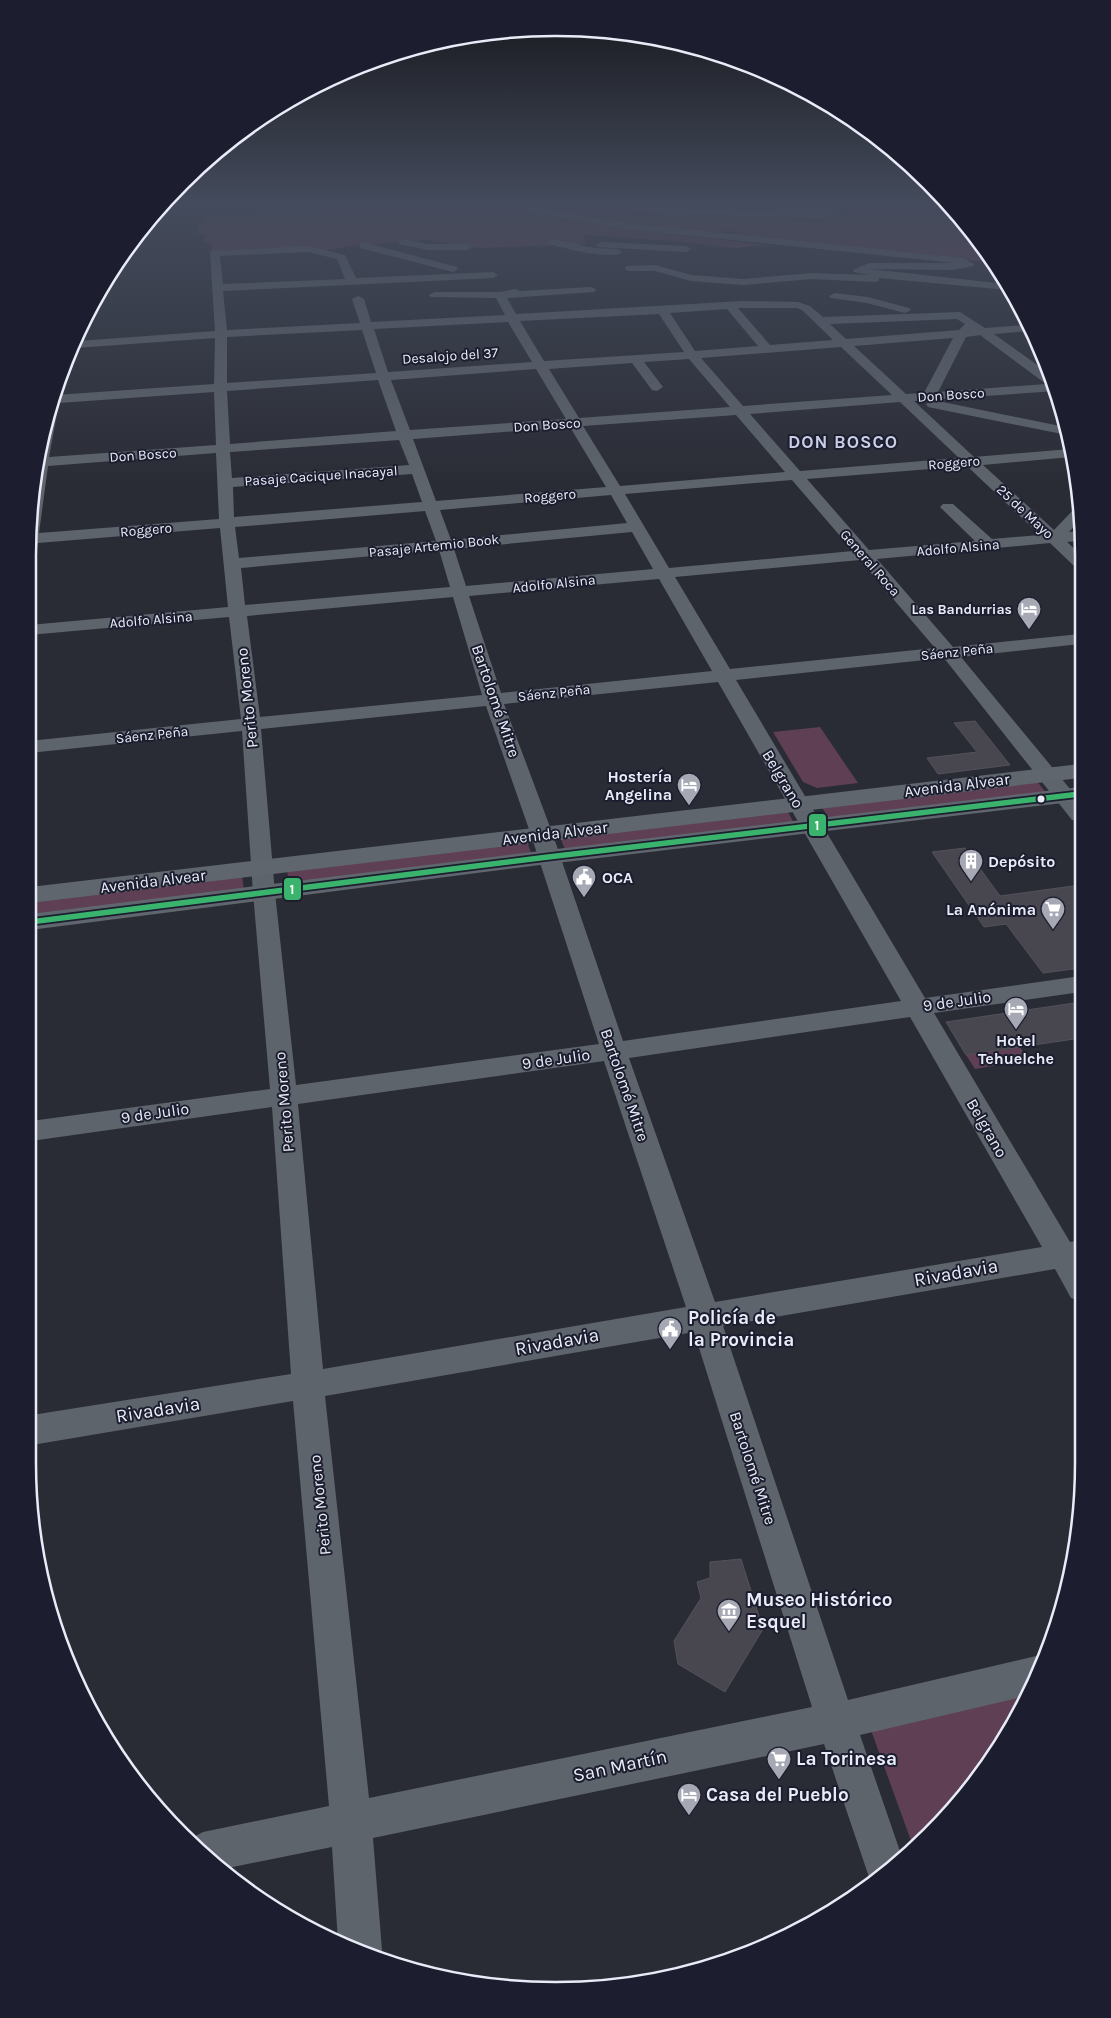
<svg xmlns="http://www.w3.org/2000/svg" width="1111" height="2018" viewBox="0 0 1111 2018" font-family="Karla,sans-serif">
<rect width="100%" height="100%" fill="#2a2c35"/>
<g fill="#5e3f53">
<polygon points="499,202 660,213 834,217 848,216 857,211 848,205 871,202 945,202 995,263 749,238 732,231 699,233 625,224 652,232 767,245 736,248 674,241 583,235 586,244 479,248 428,240 356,245 327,250 211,251 212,244 203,242 206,236 197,233 204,217 322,212 386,205 426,206 448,203 497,207"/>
<polygon points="726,202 821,202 834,209 737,203"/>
<polygon points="820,727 858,783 817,788 803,782 773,732"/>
<polygon points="1036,780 1047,794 830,820 821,806"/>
<polygon points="787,810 795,825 566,852 560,837"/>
<polygon points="527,841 532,856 289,885 287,869"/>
<polygon points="242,875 244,891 30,917 30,900"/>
<polygon points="1020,1047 1029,1060 975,1069 966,1055"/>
<polygon points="1037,1672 1013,1727 953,1810 914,1849 864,1711"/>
</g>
<g fill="#48474f" stroke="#53515a">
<polygon points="975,721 1010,765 938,774 927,758 977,752 954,723"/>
<polygon points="965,848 1000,896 1080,885 1081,968 1043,973 1006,924 984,927 932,852"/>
<polygon points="1081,1002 1081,1038 966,1055 946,1022"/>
<polygon points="741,1559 763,1629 725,1692 678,1664 674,1641 701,1598 697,1582 710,1578 710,1562"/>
</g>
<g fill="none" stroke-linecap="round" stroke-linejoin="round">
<g fill="#5e646b" fill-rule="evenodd">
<polygon points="488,202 508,202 626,223 963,258 974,264 973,266 953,270 870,269 1005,284 1008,290 879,278 879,281 875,282 812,279 743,285 691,281 655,271 630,271 626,270 625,268 626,266 655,265 692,275 743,279 812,273 869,275 854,272 853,270 869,263 955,263 626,229 493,205"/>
<polygon points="574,202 672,208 795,211 717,205 712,202 749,202 825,208 837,213 824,218 672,214 578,206 575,205"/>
<polygon points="403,239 428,244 467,244 472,247 467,250 428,250 399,244 398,242"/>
<path d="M553,239L595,248L617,249L622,252C612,261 564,248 549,244L548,242Z"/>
<polygon points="365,241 370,244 457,267 458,269 453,272 360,248 360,244"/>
<polygon points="601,242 686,246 691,249 686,252 597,247 596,245"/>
<path d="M308,246L345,255L356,278L493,272L498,275L493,278L223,291L227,330L360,323L352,299L358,296L364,299L371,322L505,315L496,298L431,297L429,295L435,292H500L515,289L520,291L590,287L594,288L596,290L594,292L507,298L516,314L743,301L798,302L810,306L823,317L960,312L985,328L1025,325L1029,331L994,334L1050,374L1056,391L914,401L974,457L1070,449L1071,457L983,465L1054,530L1074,509L1079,507V521L1069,532L1079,531V541L1067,542L1079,553V567L1073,565L1050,543L877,559L953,647L1080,634V644L961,657L1080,801V821L1072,820L944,658L736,680L925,998L1081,976V992L934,1013L1070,1242L1082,1240V1301L1071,1298L1055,1269L723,1326L848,1700L1036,1656L1043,1659L1026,1696L860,1735L903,1860L871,1883L824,1744L373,1838L382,1950L379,1957L338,1942L332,1847L223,1869L188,1840L203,1832L329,1806L293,1401L32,1445V1415L291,1374L272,1107L31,1141V1121L270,1089L253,893L242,731L29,753V741L241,719L229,617L29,635V625L228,607L220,528L38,543L35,555L29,557V521L46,419L55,395L214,384L215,338L75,348L78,341L215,331L210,253L211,251ZM308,252L337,259L345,279L223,284L220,256ZM738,308H797L802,310L833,340L770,345ZM727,309L758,346L695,351L670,313ZM659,314L684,352L544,361L520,321ZM957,319L965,324L959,330L846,339L830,324ZM508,322L532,362L388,372L374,329ZM362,330L376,373L227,383V337ZM980,335L1046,384L938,392L966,337ZM953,338L924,393L906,394L854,346ZM841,347L892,395L743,406L701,358ZM689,359L730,407L579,418L549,369L632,363L652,390L657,391L663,387L644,362ZM536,369L566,419L410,430L391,380ZM378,380L396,431L230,444L227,391ZM214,392L216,445L49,457L59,403ZM900,402L959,458L800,471L750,414ZM736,415L785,472L620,486L583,426ZM570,427L606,487L436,501L413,439ZM399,440L409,465L232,478L230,452ZM216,453L219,519L39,533L48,466ZM967,466L1040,535L992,539L953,504H943L940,507L943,510L975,541L869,550L807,479ZM412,474L422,502L234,517L233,487ZM792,480L853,551L669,568L625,494ZM611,495L627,523L451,540L440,510ZM425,511L436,541L239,558L235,527ZM632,532L653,569L466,586L454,549ZM439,550L450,587L245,605L241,568ZM860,560L935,648L730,669L675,577ZM659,579L712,671L501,693L469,596ZM453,597L482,695L260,717L247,616ZM718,682L901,1001L623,1041L553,835L504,704ZM486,706L531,835L599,1044L296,1085L275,893L261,729ZM910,1017L1042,1247L715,1302L629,1058ZM604,1061L686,1307L323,1369L298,1104ZM694,1332L812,1707L369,1798L325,1396Z"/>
<polygon points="835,293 868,297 909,308 911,310 905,313 867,303 831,298 829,296"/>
<polygon points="933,400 1065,427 1067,435 928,407 926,404"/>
</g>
<g fill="#5f666e" fill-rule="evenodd">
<polygon points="1080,764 1080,778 30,903 30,887"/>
<polygon points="1080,787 1080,801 548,864 30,930 30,914 548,850"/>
</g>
<defs>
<polyline id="bus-1" points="30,922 548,857 1080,794"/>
</defs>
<use href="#bus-1" stroke="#1c1e30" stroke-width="9"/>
<use href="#bus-1" stroke="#3ab46c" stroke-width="5.5"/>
</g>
<linearGradient id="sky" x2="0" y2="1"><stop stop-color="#17181d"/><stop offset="0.42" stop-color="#444b5c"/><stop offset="1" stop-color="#444b5c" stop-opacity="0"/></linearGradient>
<rect width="1111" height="484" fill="url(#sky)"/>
<defs>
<symbol id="hotel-pin" viewBox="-11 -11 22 30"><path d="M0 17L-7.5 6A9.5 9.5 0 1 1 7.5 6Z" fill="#a6a9b4" stroke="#1c1e30"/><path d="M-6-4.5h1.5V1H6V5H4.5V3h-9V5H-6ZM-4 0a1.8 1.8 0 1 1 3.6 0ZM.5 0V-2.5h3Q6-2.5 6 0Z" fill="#fff"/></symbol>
<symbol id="building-pin" viewBox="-11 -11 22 30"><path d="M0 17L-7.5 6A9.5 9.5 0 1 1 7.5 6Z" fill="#a6a9b4" stroke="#1c1e30"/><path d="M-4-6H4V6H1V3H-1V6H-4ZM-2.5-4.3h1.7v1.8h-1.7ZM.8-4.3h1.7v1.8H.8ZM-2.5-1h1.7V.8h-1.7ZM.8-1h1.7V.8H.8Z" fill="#fff"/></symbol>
<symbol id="civic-pin" viewBox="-11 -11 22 30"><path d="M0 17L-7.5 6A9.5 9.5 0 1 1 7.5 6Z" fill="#a6a9b4" stroke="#1c1e30"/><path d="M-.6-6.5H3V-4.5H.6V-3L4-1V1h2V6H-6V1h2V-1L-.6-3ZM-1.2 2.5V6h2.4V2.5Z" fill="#fff"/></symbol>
<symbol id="supermarket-pin" viewBox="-11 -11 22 30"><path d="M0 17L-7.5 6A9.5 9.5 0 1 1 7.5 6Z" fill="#a6a9b4" stroke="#1c1e30"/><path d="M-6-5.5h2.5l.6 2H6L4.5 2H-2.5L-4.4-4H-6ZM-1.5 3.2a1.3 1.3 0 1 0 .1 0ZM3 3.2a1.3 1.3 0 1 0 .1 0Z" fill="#fff"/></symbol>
<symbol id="museum-pin" viewBox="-11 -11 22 30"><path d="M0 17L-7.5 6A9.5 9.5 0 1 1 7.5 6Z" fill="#a6a9b4" stroke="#1c1e30"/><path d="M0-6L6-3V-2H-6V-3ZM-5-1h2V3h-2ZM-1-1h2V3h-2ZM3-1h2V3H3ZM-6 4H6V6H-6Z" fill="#fff"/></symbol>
</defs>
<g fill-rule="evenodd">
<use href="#hotel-pin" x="1015" y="595" width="28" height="38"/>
<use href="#hotel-pin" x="675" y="771" width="28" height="38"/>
<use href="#building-pin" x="957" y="847" width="28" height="38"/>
<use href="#civic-pin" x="570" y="863" width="28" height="38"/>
<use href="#supermarket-pin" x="1039" y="895" width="28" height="38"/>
<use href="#hotel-pin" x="1002" y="995" width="28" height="38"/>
<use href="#civic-pin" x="656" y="1315" width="28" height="38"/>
<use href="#museum-pin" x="715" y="1597" width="28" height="38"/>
<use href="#supermarket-pin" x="765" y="1745" width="28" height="38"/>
<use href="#hotel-pin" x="675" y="1781" width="28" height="38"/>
</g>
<circle fill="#e9ecf8" stroke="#1c1e30" stroke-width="2" cx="1041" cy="799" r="4.5"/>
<g text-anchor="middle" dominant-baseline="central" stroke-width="4" stroke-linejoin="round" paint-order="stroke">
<g font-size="14" fill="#e9ecf8" stroke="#1c1e30">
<text transform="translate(450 356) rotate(-4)">Desalojo del 37</text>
<text transform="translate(951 395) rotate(-4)">Don Bosco</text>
<text transform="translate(547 425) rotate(-4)">Don Bosco</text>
<text transform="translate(143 455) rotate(-4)">Don Bosco</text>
<text transform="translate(954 463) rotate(-5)">Roggero</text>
<text transform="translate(321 476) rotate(-4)">Pasaje Cacique Inacayal</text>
<text transform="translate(550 496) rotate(-5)">Roggero</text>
<text transform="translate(1025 512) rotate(43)">25 de Mayo</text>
<text transform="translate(146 530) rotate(-5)">Roggero</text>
<text transform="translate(434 546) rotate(-6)">Pasaje Artemio Book</text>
<text transform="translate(958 548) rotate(-5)">Adolfo Alsina</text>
<text transform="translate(870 563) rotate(49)">General Roca</text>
<text transform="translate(554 584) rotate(-6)">Adolfo Alsina</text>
<text transform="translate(151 620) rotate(-5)">Adolfo Alsina</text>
<text transform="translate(957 652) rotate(-6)">Sáenz Peña</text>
<text transform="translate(554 693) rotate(-6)">Sáenz Peña</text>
<text transform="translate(152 735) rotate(-6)">Sáenz Peña</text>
</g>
<g font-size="14" font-weight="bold" fill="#e9ecf8" stroke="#1c1e30" text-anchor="end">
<text x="1012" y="609">Las Bandurrias</text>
</g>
<g font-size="16" fill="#e9ecf8" stroke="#1c1e30">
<text transform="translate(247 698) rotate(-96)">Perito Moreno</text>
<text transform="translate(496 701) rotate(71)">Bartolomé Mitre</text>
<text transform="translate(783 779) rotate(59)">Belgrano</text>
<text transform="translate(957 785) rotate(-7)">Avenida Alvear</text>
<text transform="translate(555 833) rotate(-7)">Avenida Alvear</text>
<text transform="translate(153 881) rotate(-7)">Avenida Alvear</text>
<text transform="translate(957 1001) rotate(-8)">9 de Julio</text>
<text transform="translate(556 1059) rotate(-8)">9 de Julio</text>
<text transform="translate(625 1085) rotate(71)">Bartolomé Mitre</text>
<text transform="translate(284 1102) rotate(-95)">Perito Moreno</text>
<text transform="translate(155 1113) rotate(-8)">9 de Julio</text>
<text transform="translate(987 1128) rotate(60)">Belgrano</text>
<text transform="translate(753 1468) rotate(72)">Bartolomé Mitre</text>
<text transform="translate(320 1505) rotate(-96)">Perito Moreno</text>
</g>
<g font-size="16" font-weight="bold" fill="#e9ecf8" stroke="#1c1e30" text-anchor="end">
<text x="672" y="776">Hostería<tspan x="672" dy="18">Angelina</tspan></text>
<text x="988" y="861" text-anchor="start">Depósito</text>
<text x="602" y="877" text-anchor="start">OCA</text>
<text x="1036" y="909">La Anónima</text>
<text x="1016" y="1040" text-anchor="middle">Hotel<tspan x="1016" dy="18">Tehuelche</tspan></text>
</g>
<g font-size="18" font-weight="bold" letter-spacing="1" fill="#c9cee6" stroke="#1c1e30">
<text x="843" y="442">DON BOSCO</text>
</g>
<g font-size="19" fill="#e9ecf8" stroke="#1c1e30">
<text transform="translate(956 1273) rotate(-10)">Rivadavia</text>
<text transform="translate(557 1342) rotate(-10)">Rivadavia</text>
<text transform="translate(158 1410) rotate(-9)">Rivadavia</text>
<text transform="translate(620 1766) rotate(-12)">San Martín</text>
</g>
<g font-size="19" font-weight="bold" fill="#e9ecf8" stroke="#1c1e30" text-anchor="start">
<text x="688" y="1318">Policía de<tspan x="688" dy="22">la Provincia</tspan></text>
<text x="746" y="1600">Museo Histórico<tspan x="746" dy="22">Esquel</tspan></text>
<text x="796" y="1759">La Torinesa</text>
<text x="706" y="1795">Casa del Pueblo</text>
</g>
</g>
<path d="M0 0H1111V2018H0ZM555 36H556A519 519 0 0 1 1075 555V1463A519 519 0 0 1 556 1982H555A519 519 0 0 1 36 1463V555A519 519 0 0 1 555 36Z" fill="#1c1e30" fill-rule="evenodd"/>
<path fill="none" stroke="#e9ecf8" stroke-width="2.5" d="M555 36H556A519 519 0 0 1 1075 555V1463A519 519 0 0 1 556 1982H555A519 519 0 0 1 36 1463V555A519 519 0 0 1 555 36Z"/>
<g stroke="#1c1e30" stroke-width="2">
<rect x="808" y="813" width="19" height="24" rx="5" fill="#3ab46c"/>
<rect x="283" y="877" width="19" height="24" rx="5" fill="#3ab46c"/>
</g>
<g font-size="14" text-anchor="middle" font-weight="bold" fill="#fff">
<text x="817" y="830">1</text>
<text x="292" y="894">1</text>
</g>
</svg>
